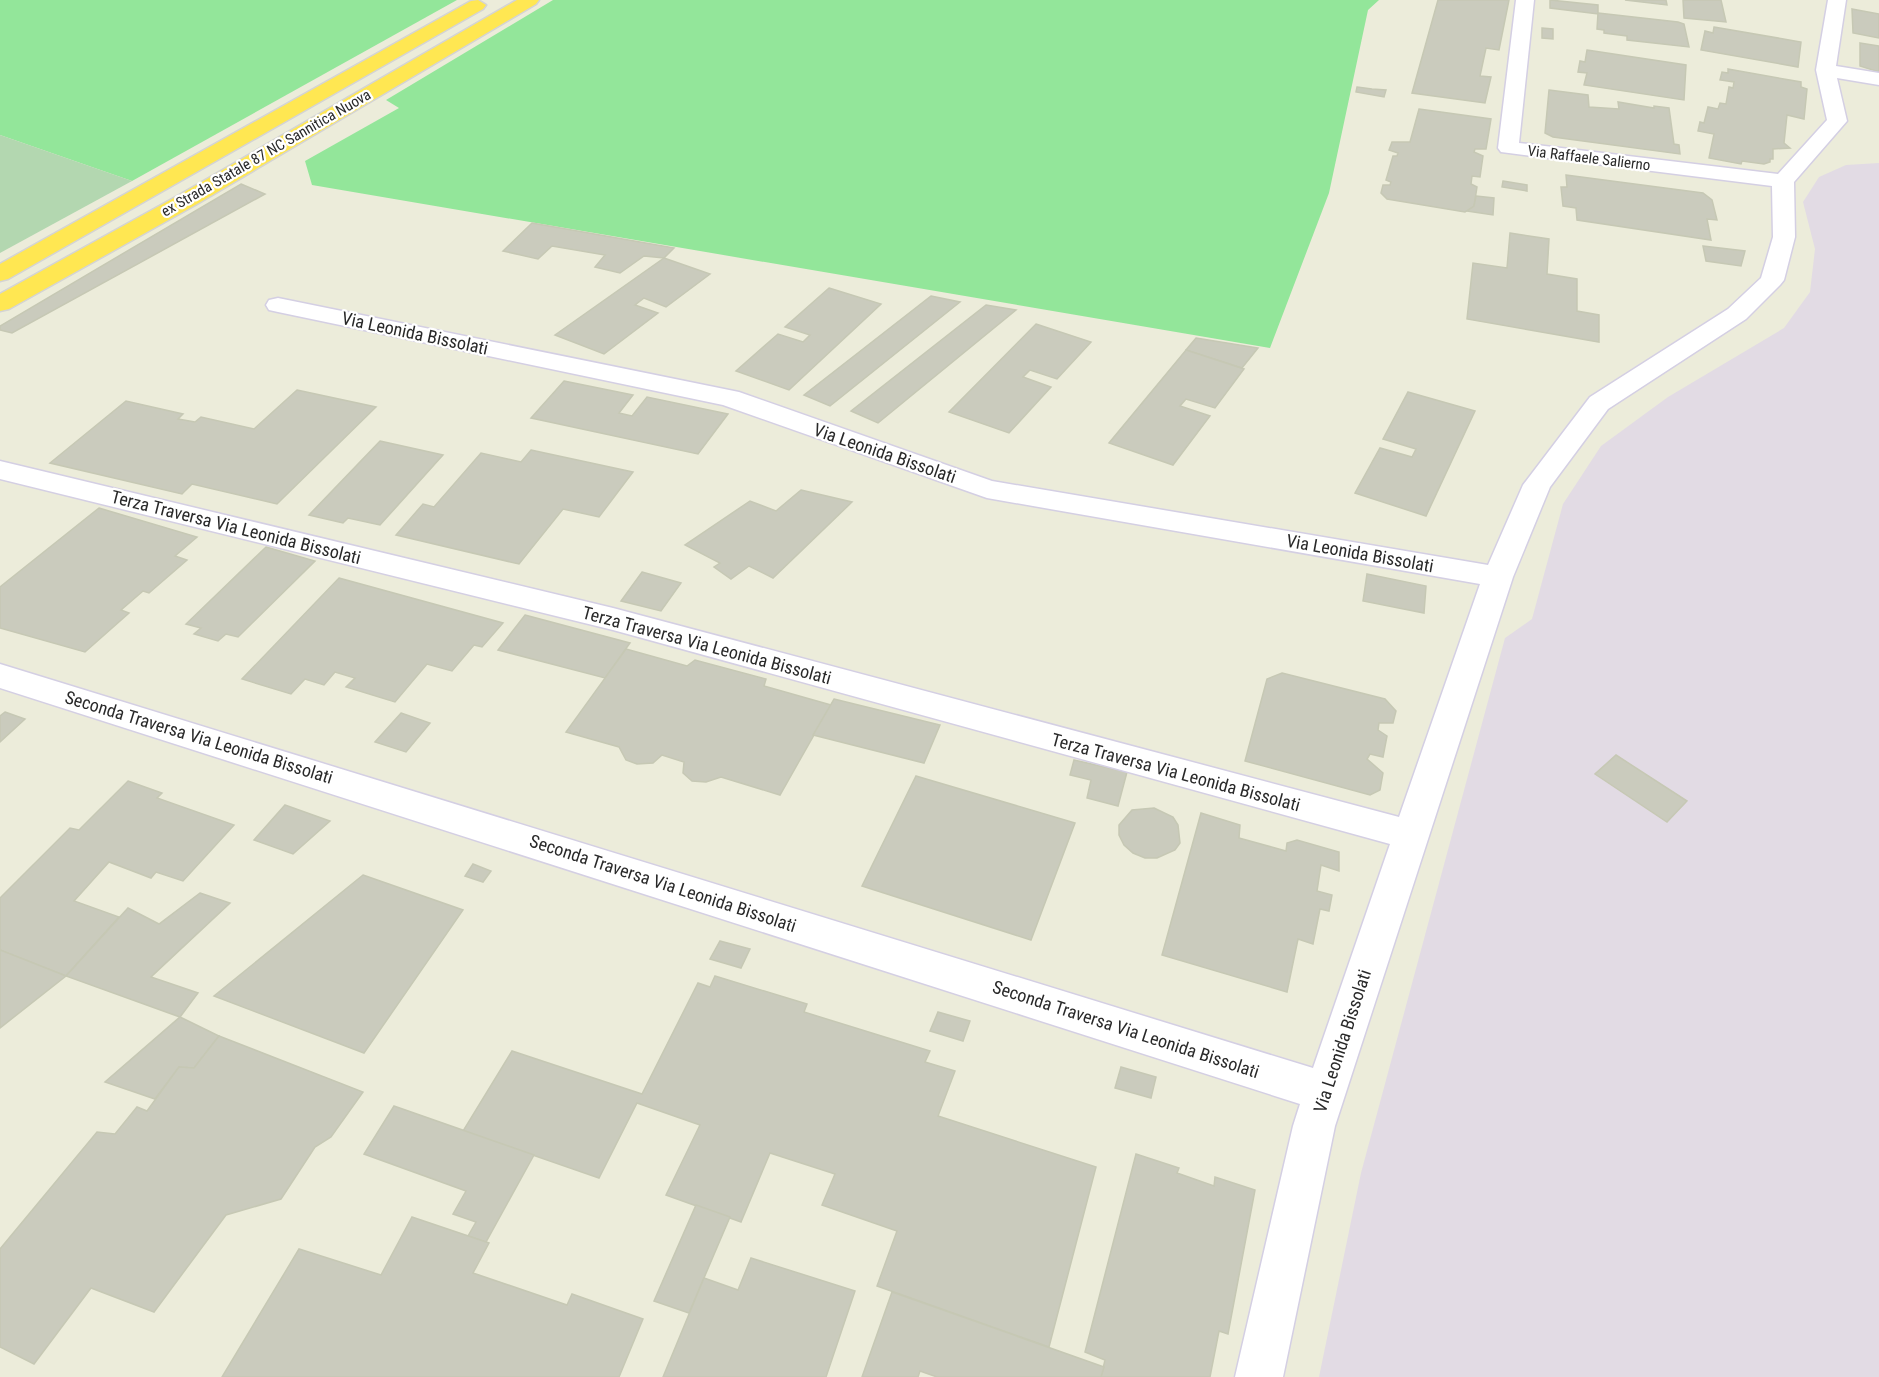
<svg xmlns="http://www.w3.org/2000/svg" width="1879" height="1377" viewBox="0 0 1879 1377" font-family="'Roboto Condensed',sans-serif">
<rect width="100%" height="100%" fill="#ececda"/>
<polygon fill="#e2dbe4" points="1879,163 1879,1377 1319,1377 1361,1173 1505,638 1532,619 1563,504 1601,446 1668,397 1784,328 1810,292 1815,249 1803,202 1819,177 1846,165"/>
<g fill="#93e69a">
<polygon points="0,0 457,0 132,181 0,135"/>
<polygon points="553,0 1379,0 1368,10 1329,193 1270,348 312,185 305,161 399,108 386,100"/>
</g>
<polygon fill="#b3d7b0" points="0,135 132,181 0,253"/>
<g fill="#cacbbd" stroke="#c6c8b4" stroke-width="1.5">
<polygon points="1438,0 1509,0 1499,50 1486,48 1480,76 1491,77 1485,103 1412,93"/>
<polygon points="1550,0 1598,5 1598,14 1550,8"/>
<polygon points="1625,0 1666,0 1667,5"/>
<polygon points="1683,0 1721,0 1726,22 1684,18"/>
<polygon points="1852,9 1879,14 1879,38 1853,33"/>
<polygon points="1598,13 1678,22 1684,24 1689,47 1627,40 1627,36 1604,33 1604,30 1597,29"/>
<polygon points="1714,27 1801,42 1798,67 1701,50 1705,31 1713,33"/>
<polygon points="1542,28 1553,29 1553,39 1542,38"/>
<polygon points="1860,43 1879,46 1879,72 1860,66"/>
<polygon points="1587,50 1686,65 1684,100 1584,85 1587,73 1578,72 1580,61 1585,62"/>
<polygon points="1728,69 1801,82 1801,87 1807,89 1804,119 1787,115 1784,143 1790,148 1773,149 1773,159 1770,159 1770,162 1764,164 1742,161 1741,164 1709,158 1714,134 1698,131 1700,122 1704,123 1708,107 1718,109 1720,103 1726,104 1729,87 1733,88 1734,82 1720,80 1722,72 1728,73"/>
<polygon points="1357,87 1372,89 1386,90 1384,97 1356,92"/>
<polygon points="1549,90 1588,95 1589,107 1619,109 1618,102 1654,108 1654,106 1669,108 1674,144 1679,145 1680,154 1553,137 1545,133"/>
<polygon points="1419,109 1491,119 1486,149 1475,149 1474,152 1483,156 1480,177 1472,176 1471,184 1477,187 1474,206 1465,212 1387,199 1381,193 1383,185 1390,185 1391,182 1386,180 1393,156 1397,156 1398,153 1389,150 1392,142 1410,142"/>
<polygon points="1566,175 1703,193 1712,200 1717,220 1707,219 1711,240 1577,220 1576,208 1563,206 1561,187 1567,187"/>
<polygon points="1503,181 1527,185 1527,191 1502,187"/>
<polygon points="241,184 265,194 12,333 0,330 0,326"/>
<polygon points="1476,196 1494,198 1493,215 1467,211 1474,206"/>
<polygon points="532,223 674,248 664,258 644,256 620,273 595,267 605,255 552,246 538,259 503,251"/>
<polygon points="1510,233 1549,239 1547,274 1577,279 1577,311 1599,315 1599,342 1467,319 1473,263 1507,268"/>
<polygon points="1703,246 1745,251 1741,266 1706,261"/>
<polygon points="664,258 710,274 666,307 644,298 635,305 658,313 604,354 555,335"/>
<polygon points="829,288 881,304 789,390 736,371 778,334 803,342 810,335 785,327"/>
<polygon points="931,296 960,302 830,406 804,395"/>
<polygon points="986,305 1016,310 878,423 851,411"/>
<polygon points="1036,324 1091,342 1057,379 1030,370 1023,377 1051,387 1009,433 949,412"/>
<polygon points="1196,338 1258,348 1242,368 1186,350"/>
<polygon points="1186,350 1244,369 1215,408 1186,399 1180,406 1210,416 1173,465 1109,443"/>
<polygon points="564,381 633,395 619,413 632,416 647,397 728,414 698,454 531,418"/>
<polygon points="297,390 376,407 277,504 192,484 182,494 50,463 126,401 183,414 178,419 195,422 201,417 254,429"/>
<polygon points="1408,392 1475,411 1426,516 1355,493 1380,448 1412,457 1416,449 1383,439"/>
<polygon points="380,441 443,455 380,525 348,518 343,523 309,515"/>
<polygon points="531,450 633,472 599,517 563,509 519,564 396,535 423,504 434,507 481,453 521,462"/>
<polygon points="801,490 852,502 773,578 749,566 731,579 714,567 720,563 685,545 750,501 776,511"/>
<polygon points="99,508 197,537 175,556 187,560 149,593 143,591 121,610 129,613 85,652 0,628 0,587"/>
<polygon points="266,547 315,561 238,637 226,634 218,641 194,634 201,628 186,624"/>
<polygon points="642,572 681,583 661,611 621,601"/>
<polygon points="1367,574 1426,586 1424,613 1363,601"/>
<polygon points="339,578 503,623 482,647 474,645 452,671 427,664 395,702 346,687 355,678 335,672 324,685 305,679 291,694 242,679"/>
<polygon points="525,615 630,643 605,678 498,650"/>
<polygon points="626,649 687,666 695,660 766,679 764,686 831,705 780,795 721,777 706,782 692,781 683,773 684,762 662,755 653,763 637,764 626,760 619,747 566,732"/>
<polygon points="1282,673 1385,699 1396,711 1393,723 1379,723 1378,730 1387,736 1383,757 1370,754 1367,759 1383,773 1380,790 1370,795 1245,761 1267,679"/>
<polygon points="834,699 940,725 924,763 813,735"/>
<polygon points="5,712 25,719 0,742 0,716"/>
<polygon points="401,713 430,723 406,752 375,742"/>
<polygon points="1616,755 1687,801 1667,822 1595,774"/>
<polygon points="1074,760 1127,772 1118,806 1087,798 1091,780 1070,775"/>
<polygon points="916,776 1075,823 1031,940 862,886"/>
<polygon points="128,781 162,793 157,798 234,825 183,881 156,872 151,878 109,862 74,901 119,917 66,976 0,950 0,898 70,828 79,830"/>
<polygon points="285,805 330,821 293,854 254,840"/>
<polygon points="1154,808 1173,817 1178,825 1180,843 1175,850 1157,858 1145,858 1133,853 1124,845 1119,835 1119,825 1132,810"/>
<polygon points="1201,813 1240,825 1239,838 1286,851 1287,843 1297,840 1339,852 1339,871 1321,865 1317,891 1332,895 1329,911 1320,909 1313,944 1298,939 1287,992 1162,955"/>
<polygon points="473,864 491,871 483,882 465,876"/>
<polygon points="363,875 463,910 364,1053 214,996"/>
<polygon points="200,893 230,903 151,977 198,993 180,1017 66,976 128,908 159,924"/>
<polygon points="720,941 750,949 741,968 710,959"/>
<polygon points="0,950 66,976 0,1028"/>
<polygon points="715,976 807,1004 804,1012 930,1051 925,1062 955,1071 938,1116 1096,1167 1049,1347 877,1286 897,1231 822,1205 835,1174 770,1153 741,1222 666,1195 700,1125 637,1103 599,1178 463,1131 512,1051 642,1094 698,983 710,987"/>
<polygon points="938,1012 970,1021 963,1041 930,1031"/>
<polygon points="180,1017 219,1036 194,1068 179,1067 155,1099 105,1082"/>
<polygon points="219,1036 363,1092 331,1137 315,1147 281,1199 226,1215 154,1312 91,1288 34,1364 0,1347 0,1249 97,1132 115,1134 137,1107 147,1111 179,1067 194,1068"/>
<polygon points="1121,1067 1156,1077 1151,1098 1115,1088"/>
<polygon points="394,1106 534,1155 486,1242 468,1236 476,1222 453,1214 466,1191 364,1154"/>
<polygon points="1136,1154 1179,1168 1177,1173 1214,1186 1215,1177 1255,1190 1228,1334 1219,1331 1210,1377 1101,1377 1105,1360 1085,1352"/>
<polygon points="696,1205 730,1217 689,1313 654,1301"/>
<polygon points="412,1217 489,1243 473,1273 567,1305 572,1294 643,1319 619,1377 222,1377 299,1249 381,1275"/>
<polygon points="751,1258 855,1291 826,1377 663,1377 704,1278 738,1290"/>
<polygon points="892,1292 1104,1367 1101,1377 937,1377 920,1371 918,1377 862,1377"/>
</g>
<g fill="none" stroke-linecap="round" stroke-linejoin="round">
<defs>
<polygon id="street" points="1516,0 1534,0 1519,143 1778,174 1827,120 1816,70 1828,0 1846,0 1836,66 1879,73 1879,85 1837,78 1847,121 1794,182 1795,237 1784,280 1780,285 1746,319 1608,409 1550,487 1513,577 1335,1126 1283,1377 1235,1377 1293,1126 1300,1104 0,688 0,664 1313,1068 1390,844 613,630 0,479 0,461 613,608 1399,817 1480,584 987,498 723,405 278,312 269,310 266,305 269,300 278,298 739,392 992,481 1488,565 1523,485 1590,397 1728,309 1761,278 1773,237 1772,186 1501,152 1498,148"/>
<g id="highway">
<polygon points="478,0 486,5 483,9 8,279 0,281 0,264 471,1"/>
<polygon points="517,0 539,0 536,4 197,204 9,309 0,311 0,294 181,194"/>
</g>
</defs>
<use href="#street" stroke="#d4cfe3" stroke-width="3"/>
<use href="#highway" stroke="#d4d4d4" stroke-width="3"/>
<use href="#street" fill="#fff" fill-rule="evenodd"/>
<use href="#highway" fill="#ffe752" fill-rule="evenodd"/>
</g>
<g text-anchor="middle" dominant-baseline="central" stroke-width="4.5" stroke-linejoin="round" paint-order="stroke">
<g font-size="15" fill="#292929" stroke="#fff">
<text transform="translate(266 153) rotate(-30)">ex Strada Statale 87 NC Sannitica Nuova</text>
<text transform="translate(1589 158) rotate(7)">Via Raffaele Salierno</text>
</g>
<g font-size="18" fill="#292929" stroke="#fff">
<text transform="translate(415 333) rotate(12)">Via Leonida Bissolati</text>
<text transform="translate(885 453) rotate(19)">Via Leonida Bissolati</text>
<text transform="translate(236 527) rotate(14)">Terza Traversa Via Leonida Bissolati</text>
<text transform="translate(1360 553) rotate(10)">Via Leonida Bissolati</text>
<text transform="translate(707 645) rotate(15)">Terza Traversa Via Leonida Bissolati</text>
<text transform="translate(199 737) rotate(17)">Seconda Traversa Via Leonida Bissolati</text>
<text transform="translate(1176 772) rotate(15)">Terza Traversa Via Leonida Bissolati</text>
<text transform="translate(663 883) rotate(18)">Seconda Traversa Via Leonida Bissolati</text>
<text transform="translate(1126 1029) rotate(18)">Seconda Traversa Via Leonida Bissolati</text>
<text transform="translate(1342 1041) rotate(-72)">Via Leonida Bissolati</text>
</g>
</g>
</svg>
